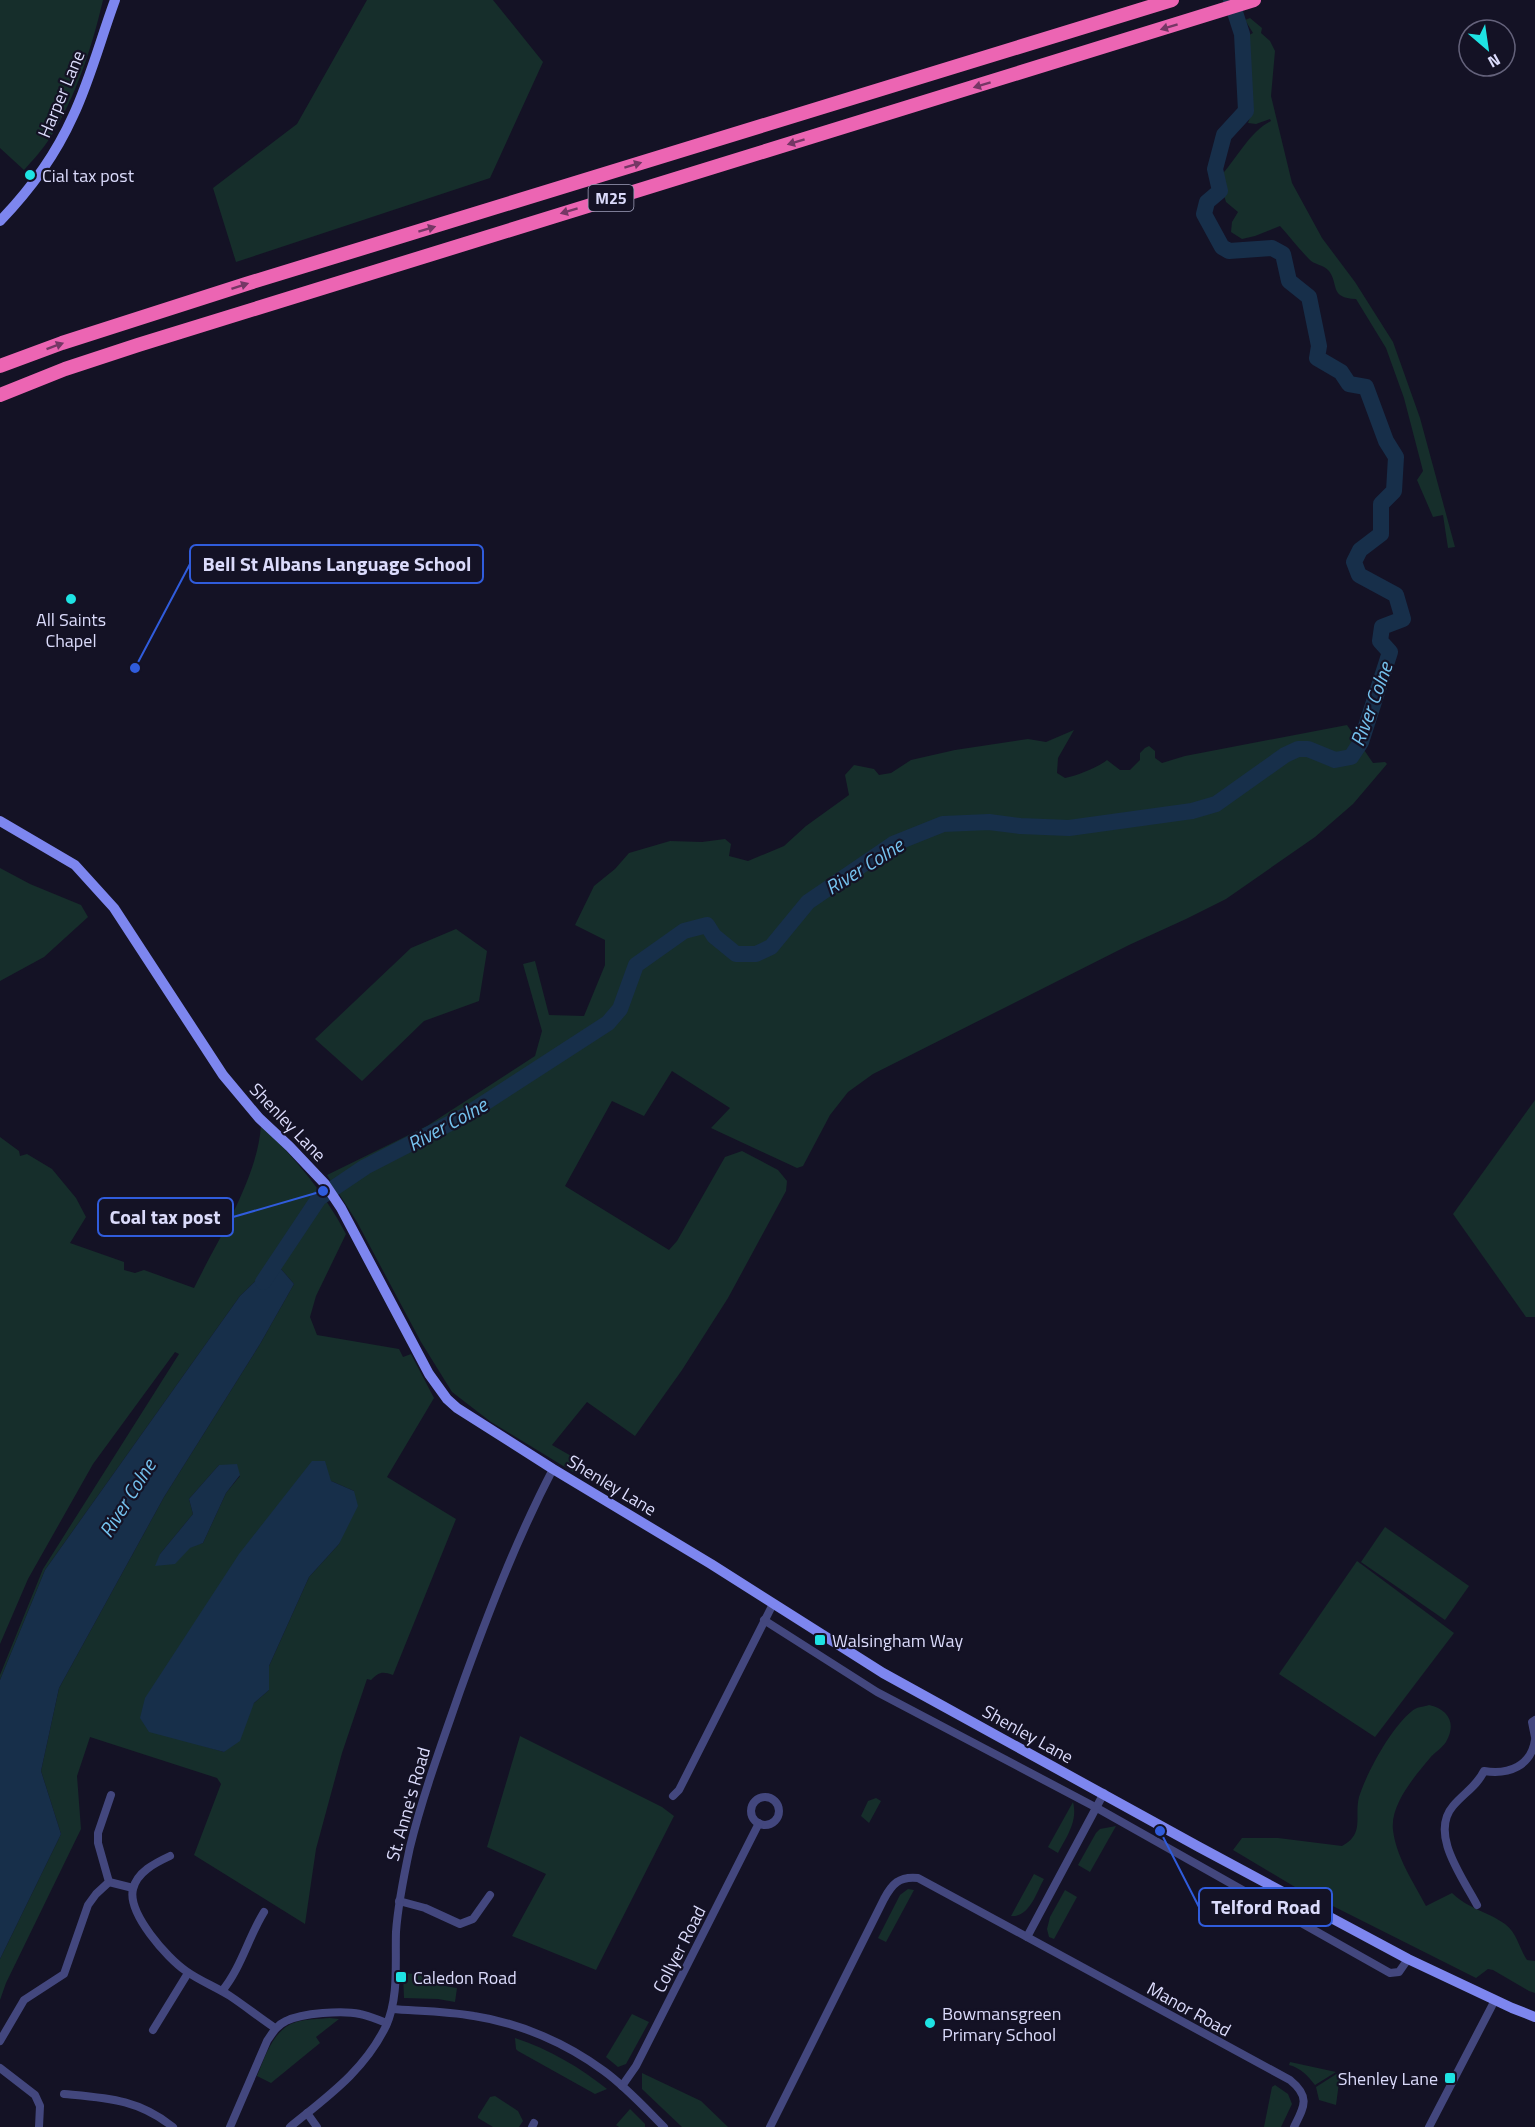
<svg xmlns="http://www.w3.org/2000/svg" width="1535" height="2127" viewBox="0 0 1535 2127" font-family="'Titillium Web',sans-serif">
<rect width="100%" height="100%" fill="#141225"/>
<g fill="#162e2b" fill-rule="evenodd">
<path d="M0,0H103C92,47 76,97 50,138C43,149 33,160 24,170L0,148Z"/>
<polygon points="367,0 493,0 543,62 490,178 236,262 213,188 297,124"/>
<path d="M1250,18L1262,28L1261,33L1270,41L1275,51L1271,96L1292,183L1322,238L1355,282L1393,342L1420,418L1455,547L1448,548L1443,515L1433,517L1417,480L1423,471L1404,398L1386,348L1356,299C1329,298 1339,284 1329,271C1323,264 1314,265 1309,259C1299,249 1290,237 1280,226L1255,236L1242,239L1231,232L1232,222L1238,212L1226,202L1219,178C1236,160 1249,132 1271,121L1270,119L1256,124L1248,123L1253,109L1247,36L1253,33L1245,20Z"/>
<path d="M1347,725L1373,763L1385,762L1387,764L1353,804L1315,837L1226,899L1186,919L1129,945L873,1074L848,1092L830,1115L803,1166L797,1168L711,1128L730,1108L672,1071L644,1116L612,1101L565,1186L669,1250L677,1241L725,1157L742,1151L778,1170L787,1181L786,1191L728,1298L682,1370L635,1436L587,1402L552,1445L573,1457L577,1462V1470L573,1472L491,1422L452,1392L421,1342L357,1222L327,1175L427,1126L535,1056L542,1031L523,964L535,961L549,1015L584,1016L605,965V940L575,925L594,886L615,869L629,853L670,841L702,842L725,839L731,844L729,856L748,861L784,846L806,826L849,795L845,775L854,765L874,769L879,775L891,773L911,760L955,750L1028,739L1046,742L1074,730L1058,758L1057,773L1065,778C1076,776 1099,767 1107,760L1120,770H1130L1140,760V753L1145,748L1149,746L1155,751V758L1162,763L1185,756Z"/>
<polygon points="0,868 30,884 81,905 88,917 44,957 0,981"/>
<polygon points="456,929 487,951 479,1001 424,1021 362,1081 315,1039 411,948"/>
<polygon points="1535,1100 1535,1317 1526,1317 1453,1214"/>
<path d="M261,1125C295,1158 324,1192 346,1234L316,1296L310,1317L317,1335L399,1349L403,1357L411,1354L434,1398L387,1477L456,1519L393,1675C382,1671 379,1672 371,1680L367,1679L342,1753L316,1849L305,1924L194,1855L221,1784L217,1778L90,1737L77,1776L81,1829L6,1983L0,2000V1959L61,1834L41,1771L59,1688L164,1497L260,1344L294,1284L275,1262L240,1296L45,1570L0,1680V1675L43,1569L179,1354L175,1352L93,1464L28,1579L0,1644V1137L19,1151L20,1156L27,1154L52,1169L76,1198L86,1217L70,1243L124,1262V1270L135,1273L144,1270L194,1288C217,1241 258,1178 261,1125ZM219,1465L240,1476L226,1493L203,1543L160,1554L193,1514L189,1499ZM331,1481L354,1491L339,1544L309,1577L269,1666V1690L254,1703L224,1752L197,1744Z"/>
<polygon points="1385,1527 1469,1586 1445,1620 1361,1562"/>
<polygon points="1357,1561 1454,1633 1375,1737 1279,1674"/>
<path d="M1429,1705C1448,1709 1457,1723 1446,1742C1442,1748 1434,1753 1430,1758C1414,1777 1390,1805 1393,1830C1396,1857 1414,1883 1426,1906L1452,1893C1470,1910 1487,1911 1505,1924C1517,1933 1519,1948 1527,1960L1535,1961V1993L1529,1991L1493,1970L1488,1969L1476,1978L1295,1887L1233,1850L1242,1838H1278L1342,1846C1365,1834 1354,1817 1359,1797C1367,1772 1391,1728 1412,1711C1416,1707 1423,1707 1429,1705Z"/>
<polygon points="520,1736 662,1807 674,1816 596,1970 512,1936 546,1874 487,1847"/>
<polygon points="876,1798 881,1801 869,1823 861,1816 868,1801"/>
<path d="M1073,1802C1078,1821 1067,1836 1058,1853L1048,1847Z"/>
<polygon points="1116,1826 1090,1872 1078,1865 1096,1833 1100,1829"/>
<path d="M1034,1874L1044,1879C1036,1893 1030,1917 1011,1916Z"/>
<polygon points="908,1889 914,1890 886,1942 878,1938 900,1895"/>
<polygon points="1065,1890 1077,1897 1054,1939 1049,1937 1047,1929 1050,1917"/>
<polygon points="403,1973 428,1975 428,1980 437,1980 439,1985 457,1988 455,2002 438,1999 404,1998"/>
<polygon points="632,2014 649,2022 626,2064 618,2067 606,2057"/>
<path d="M330,2018L339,2019L316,2037L320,2043L271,2083L257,2076C265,2057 273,2029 296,2022C306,2019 319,2019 330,2018Z"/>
<path d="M515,2038C549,2049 579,2067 607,2089L595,2094L518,2051L516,2049Z"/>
<path d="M1290,2062L1336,2072L1315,2085C1308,2076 1301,2068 1289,2065Z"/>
<polygon points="642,2073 701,2101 728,2127 682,2127 642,2089"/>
<polygon points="1338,2073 1340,2075 1336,2105 1319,2100 1316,2087"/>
<polygon points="1275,2085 1288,2094 1292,2104 1281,2127 1264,2127 1272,2087"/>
<polygon points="495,2096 518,2111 523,2121 519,2127 493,2127 478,2118 478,2116 490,2097"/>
<polygon points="630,2109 645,2124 645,2127 619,2127 616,2125"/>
</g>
<g fill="#172f4a">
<polygon points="275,1262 294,1284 260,1344 164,1497 59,1688 41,1771 61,1834 0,1959 0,1680 45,1570 240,1296"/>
<polygon points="312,1461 325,1461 331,1481 354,1491 358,1506 339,1544 309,1577 269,1666 269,1690 254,1703 240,1741 224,1752 149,1732 140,1718 145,1698 239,1554"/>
<polygon points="237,1464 240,1475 226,1493 203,1543 190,1548 175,1564 155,1566 160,1554 193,1514 189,1499 219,1465"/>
</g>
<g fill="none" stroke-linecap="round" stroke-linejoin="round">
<polyline stroke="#172f4a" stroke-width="16" points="263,1282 319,1198 365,1167 466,1115 608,1023 620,1009 636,965 684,931 707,925 714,936 736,954 756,954 771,947 808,902 893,844 943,824 989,822 1020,826 1069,828 1192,811 1216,804 1285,755 1298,749 1308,749 1335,760 1351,757 1361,742 1390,652 1380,641 1382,627 1403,619 1396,595 1359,575 1354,562 1360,550 1381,534 1381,504 1394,491 1396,457 1386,441 1366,387 1349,384 1341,372 1317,358 1319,346 1309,297 1289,281 1283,254 1272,248 1229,251 1222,247 1204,214 1207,202 1220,191 1215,169 1224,135 1246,111 1242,34 1231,0"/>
<g stroke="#43477e" stroke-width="8">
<polyline points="764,1620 877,1692 1097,1808 1390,1973 1399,1972 1408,1959"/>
<polyline points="1535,1720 1532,1722 1535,1737"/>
<polyline points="673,1796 679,1790 773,1604"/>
<circle cx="765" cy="1811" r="14"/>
<path d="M170,1856C155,1863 137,1872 133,1889C127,1913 167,1958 186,1971C200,1981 216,1987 230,1996C245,2006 260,2018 275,2028"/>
<polyline points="109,1882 133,1888"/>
<polyline points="399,1901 425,1908 460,1924 473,1919 490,1895"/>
<path d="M1477,1905C1463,1878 1429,1834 1453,1806C1464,1793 1477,1786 1484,1771C1509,1775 1531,1766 1535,1740"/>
<path d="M1027,1937L1290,2080C1311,2097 1304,2107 1294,2127"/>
<path d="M222,1991C241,1968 248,1938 264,1912"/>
<path d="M392,2009C419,2011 447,2011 474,2016C520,2023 566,2043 604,2071C626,2087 645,2108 664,2127"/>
<polyline points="153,2030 188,1973"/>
<polyline points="0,2041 24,2000 64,1974 88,1905 96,1894 109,1882 98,1843 98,1833 111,1795"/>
<polyline points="0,2068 35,2095 40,2106 39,2127"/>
<polyline points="622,2086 636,2066 759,1823"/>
<path d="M64,2094C107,2098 138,2099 173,2127"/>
<polyline points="307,2113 317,2127"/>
<path d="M230,2127L267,2041C273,2032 277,2025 286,2021C302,2013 343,2010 360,2014C370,2016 378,2020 387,2023"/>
<path d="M290,2127C328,2096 364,2071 386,2026C399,1997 395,1963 396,1932C398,1903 404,1875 410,1847C423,1794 442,1743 460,1691C487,1616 516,1540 553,1469"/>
<polyline points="532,2127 534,2123"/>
<path d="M770,2127L884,1899C892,1884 899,1876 918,1878L1027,1937L1104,1793"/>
<polyline points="1429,2127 1495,2000"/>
</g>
<g stroke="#7d86ef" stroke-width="10">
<path d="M0,221C30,190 55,156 73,116C90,80 101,38 115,0"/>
<polyline points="0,821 75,865 114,908 223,1075 259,1118 290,1147 325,1184 341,1208 429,1374 447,1399 457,1408 553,1469 711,1564 883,1673 1199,1847 1408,1959 1512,2008 1535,2017"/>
</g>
<g stroke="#ec65b3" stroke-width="14">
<polyline points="0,366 62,343 246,284 1172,0"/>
<polyline points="0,395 65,369 138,345 1254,0"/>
</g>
</g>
<defs><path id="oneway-solid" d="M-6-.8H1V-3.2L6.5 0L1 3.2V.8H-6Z" transform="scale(1.5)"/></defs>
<g fill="#753765">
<use href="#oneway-solid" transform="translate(1169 27) rotate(163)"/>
<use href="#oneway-solid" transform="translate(982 85) rotate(163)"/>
<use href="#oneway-solid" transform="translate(796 142) rotate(163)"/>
<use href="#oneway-solid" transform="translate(633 165) rotate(-17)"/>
<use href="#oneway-solid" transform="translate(569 211) rotate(163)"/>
<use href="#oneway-solid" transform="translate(427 229) rotate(-17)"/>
<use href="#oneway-solid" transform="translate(240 286) rotate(-18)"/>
<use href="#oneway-solid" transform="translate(55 346) rotate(-20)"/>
</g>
<g fill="#1ee3e3" stroke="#141225" stroke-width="2">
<circle cx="30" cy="175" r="6"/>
<circle cx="71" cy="599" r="6"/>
<rect x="814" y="1634" width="12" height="12" rx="3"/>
<rect x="395" y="1971" width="12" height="12" rx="3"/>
<circle cx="930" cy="2023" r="6"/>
<rect x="1444" y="2072" width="12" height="12" rx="3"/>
</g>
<g text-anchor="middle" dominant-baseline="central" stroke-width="4.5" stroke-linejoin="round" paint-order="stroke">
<rect fill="#141225" stroke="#9f9fbb" stroke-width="1.5" x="588.5" y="185" width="45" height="26" rx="4.5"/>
<g font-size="16" font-weight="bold" fill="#dbdbfb">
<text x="611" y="198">M25</text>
</g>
<g font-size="18" fill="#dbdbfb" stroke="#141225">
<text transform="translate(61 94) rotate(-67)">Harper Lane</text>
<text transform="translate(288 1122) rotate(46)">Shenley Lane</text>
<text transform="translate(612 1485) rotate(31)">Shenley Lane</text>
<text transform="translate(1028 1734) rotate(29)">Shenley Lane</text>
<text transform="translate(408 1804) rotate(-74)">St. Anne's Road</text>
<text transform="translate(679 1949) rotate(-63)">Collyer Road</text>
<text transform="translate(1189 2009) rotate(29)">Manor Road</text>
</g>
<g font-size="18" fill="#dbdbfb" stroke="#141225" text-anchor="start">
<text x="42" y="175">Cial tax post</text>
<text x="71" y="619" text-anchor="middle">All Saints<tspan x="71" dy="21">Chapel</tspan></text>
<text x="832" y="1640">Walsingham Way</text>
<text x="413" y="1977">Caledon Road</text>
<text x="942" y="2013">Bowmansgreen<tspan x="942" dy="21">Primary School</tspan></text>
<text x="1438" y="2078" text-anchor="end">Shenley Lane</text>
</g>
<g font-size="20" font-style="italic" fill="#75c2ee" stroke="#141225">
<text transform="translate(1371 704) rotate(-70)">River Colne</text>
<text transform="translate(864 866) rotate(-32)">River Colne</text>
<text transform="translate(447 1124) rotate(-29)">River Colne</text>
<text transform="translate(127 1498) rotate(-58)">River Colne</text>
</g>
</g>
<path fill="none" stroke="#305cdc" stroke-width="2" d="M135 668L190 564M323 1191L233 1217M1160 1831L1199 1907"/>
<g fill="#305cdc" stroke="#141225" stroke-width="2">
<circle cx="135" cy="668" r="6"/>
<circle cx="323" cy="1191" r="6"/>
<circle cx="1160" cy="1831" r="6"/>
</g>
<g fill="#141225" stroke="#305cdc" stroke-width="2">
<rect x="190" y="545" width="293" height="38" rx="6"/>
<rect x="98" y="1198" width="135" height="38" rx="6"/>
<rect x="1199" y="1888" width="133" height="38" rx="6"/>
</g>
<g font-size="20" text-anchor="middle" font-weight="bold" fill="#dbdbfb">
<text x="337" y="571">Bell St Albans Language School</text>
<text x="165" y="1224">Coal tax post</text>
<text x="1266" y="1914">Telford Road</text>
</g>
<g transform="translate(1487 48) rotate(151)"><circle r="28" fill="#141225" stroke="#64627b" stroke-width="1.5"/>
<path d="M0-4.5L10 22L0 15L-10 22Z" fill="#1ee3e3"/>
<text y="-9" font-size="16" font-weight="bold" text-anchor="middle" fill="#dbdbfb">N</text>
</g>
</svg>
